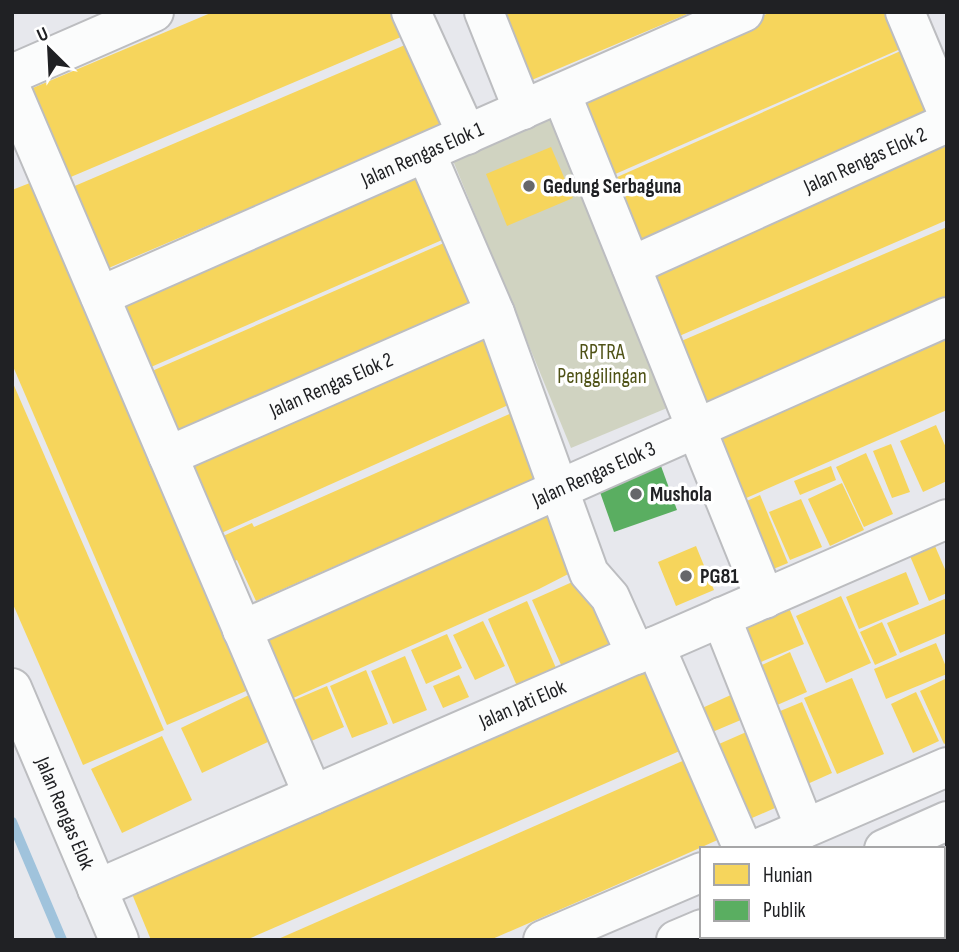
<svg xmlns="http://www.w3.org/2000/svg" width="959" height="952" viewBox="0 0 959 952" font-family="'Sofia Sans Condensed',sans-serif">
<rect width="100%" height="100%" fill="#e7e8ed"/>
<polygon fill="#d0d3c1" points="552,102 684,401 571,448 449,151"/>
<g fill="#f6d55c">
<polygon points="213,12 399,12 408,34 66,179 28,90"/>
<polygon points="489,12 692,12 520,85"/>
<polygon points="771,12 890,12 905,47 604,179 569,101"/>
<polygon points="419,39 453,121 104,270 70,188"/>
<polygon points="905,49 934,115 636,248 606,182"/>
<polygon points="941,132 947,146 947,220 677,337 645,261"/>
<polygon points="551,147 573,198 507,226 486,174"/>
<polygon points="416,161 449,237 151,367 118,292"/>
<polygon points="35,181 253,688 167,725 12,364 12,190"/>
<polygon points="947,227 947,301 706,404 679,342"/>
<polygon points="453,239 483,307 182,439 152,371"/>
<polygon points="487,322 522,399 217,535 183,458"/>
<polygon points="947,325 947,410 744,499 713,428"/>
<polygon points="12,381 164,730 83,765 12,602"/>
<polygon points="521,409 549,472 256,601 237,560 221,567 210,542 252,523 254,527"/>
<polygon points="936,425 947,450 947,481 923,492 900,441"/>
<polygon points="891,444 910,492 892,498 873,451"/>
<polygon points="866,453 893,514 864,527 836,467"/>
<polygon points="831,466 836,480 800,495 794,481"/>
<polygon points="842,483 864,530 830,546 808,499"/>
<polygon points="760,495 788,563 766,572 738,505"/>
<polygon points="801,499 822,547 790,560 769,512"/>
<polygon points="547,504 578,569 539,589 291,699 260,629"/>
<polygon points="696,546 714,590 676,606 658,562"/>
<polygon points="935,546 947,574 947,593 929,601 910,556"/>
<polygon points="906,572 919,604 859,629 846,597"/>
<polygon points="588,575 619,641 562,667 532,600"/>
<polygon points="841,596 871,663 826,683 796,616"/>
<polygon points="947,598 947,633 900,653 887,623"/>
<polygon points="527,601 556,668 517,686 488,619"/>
<polygon points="787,603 804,644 749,667 732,626"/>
<polygon points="483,621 505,666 475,680 453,635"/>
<polygon points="882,622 897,655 875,665 860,632"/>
<polygon points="447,634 462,668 426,684 411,650"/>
<polygon points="936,643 947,669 947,674 886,699 874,669"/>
<polygon points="790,652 807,692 768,709 751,670"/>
<polygon points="405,656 427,710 393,724 371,671"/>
<polygon points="366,670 388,724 352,738 330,686"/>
<polygon points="647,670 682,750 246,940 151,940 132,894"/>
<polygon points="459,675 469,697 443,708 433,686"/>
<polygon points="852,678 884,754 837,774 804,698"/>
<polygon points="945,679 947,742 944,744 920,691"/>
<polygon points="327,686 344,727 309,742 292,701"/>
<polygon points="744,689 755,714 710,733 700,709"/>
<polygon points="916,692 939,741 913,753 891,704"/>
<polygon points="249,695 270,741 202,773 181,728"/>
<polygon points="802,702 832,773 803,786 773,714"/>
<polygon points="760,726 791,801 752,818 719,744"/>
<polygon points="162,736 192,800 122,833 91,769"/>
<polygon points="687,759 722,838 637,876 490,940 276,940"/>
<polygon points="947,848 947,890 943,882 943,849"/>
<polygon points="894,936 926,936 927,940 886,940"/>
</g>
<polygon fill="#5aae61" points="657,455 677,510 614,532 595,478"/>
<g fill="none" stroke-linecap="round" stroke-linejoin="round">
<polyline stroke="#a0c3dc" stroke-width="10" points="12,822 62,940"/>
<defs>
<g id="minor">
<polyline points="411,12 467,135"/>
<polyline points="484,12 523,110"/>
<polyline points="905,12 947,112"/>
<polyline points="12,74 154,12"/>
<polyline points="12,91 313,795"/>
<polyline points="561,93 765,599"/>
<polyline points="426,153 495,313 589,573 610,597 636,655"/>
<path id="s1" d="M631,266L947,123"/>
<path id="s2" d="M100,296L744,12"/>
<path id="s3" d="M168,456L495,313"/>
<polyline points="721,617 805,828"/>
<path id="s4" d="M242,630L947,317"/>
<polyline points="655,646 743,849"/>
<path id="s5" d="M12,688L119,940"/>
<polyline points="757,849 947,767"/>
<polyline points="884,849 947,821"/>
<path id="s6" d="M97,889L947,519"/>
<polyline points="796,936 798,940"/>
<polyline points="833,936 834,940"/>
<polyline points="543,940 702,872"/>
<polyline points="676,940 702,929"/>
</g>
</defs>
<use href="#minor" stroke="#bcbdc0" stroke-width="42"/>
<use href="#minor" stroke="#fbfcfc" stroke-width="38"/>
</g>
<g fill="#66676a" stroke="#fff" stroke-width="2.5">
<circle cx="529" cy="186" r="7"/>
<circle cx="636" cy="494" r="7"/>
<circle cx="686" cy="576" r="7"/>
</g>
<g text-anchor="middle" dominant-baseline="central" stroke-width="7" stroke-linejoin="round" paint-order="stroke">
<g font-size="21" fill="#202124" stroke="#fff">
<text stroke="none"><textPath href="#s2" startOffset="352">Jalan Rengas Elok 1</textPath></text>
<text stroke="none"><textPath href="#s1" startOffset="257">Jalan Rengas Elok 2</textPath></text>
<text stroke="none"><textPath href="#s3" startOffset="178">Jalan Rengas Elok 2</textPath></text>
<text stroke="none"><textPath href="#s4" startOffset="385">Jalan Rengas Elok 3</textPath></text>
<text stroke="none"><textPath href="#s6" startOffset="464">Jalan Jati Elok</textPath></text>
<text stroke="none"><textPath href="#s5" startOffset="136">Jalan Rengas Elok</textPath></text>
</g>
<g font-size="21" font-weight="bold" fill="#202124" stroke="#fff" text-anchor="start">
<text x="543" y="186">Gedung Serbaguna</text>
<text x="650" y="494">Mushola</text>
<text x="700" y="576">PG81</text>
</g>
<g font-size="21" fill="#4f5216" stroke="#fff">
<text x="602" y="352">RPTRA<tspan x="602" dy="24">Penggilingan</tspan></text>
</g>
</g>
<rect width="959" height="952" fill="none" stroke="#202124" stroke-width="28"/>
<rect x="700" y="847" width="245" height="91" fill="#ffffff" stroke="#a6a6a7" stroke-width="2"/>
<rect x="714" y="864" width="35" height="21" fill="#f6d55c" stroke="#a6a6a7" stroke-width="2"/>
<text x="763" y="882" font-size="21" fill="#202124">Hunian</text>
<rect x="714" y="900" width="35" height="21" fill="#5aae61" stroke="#a6a6a7" stroke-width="2"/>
<text x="763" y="917" font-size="21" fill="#202124">Publik</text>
<g transform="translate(49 49) rotate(336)" stroke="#ffffff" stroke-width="5" paint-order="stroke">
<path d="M0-5L12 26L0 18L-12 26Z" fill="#202124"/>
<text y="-10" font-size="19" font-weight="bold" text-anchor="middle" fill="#202124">U</text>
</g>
</svg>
